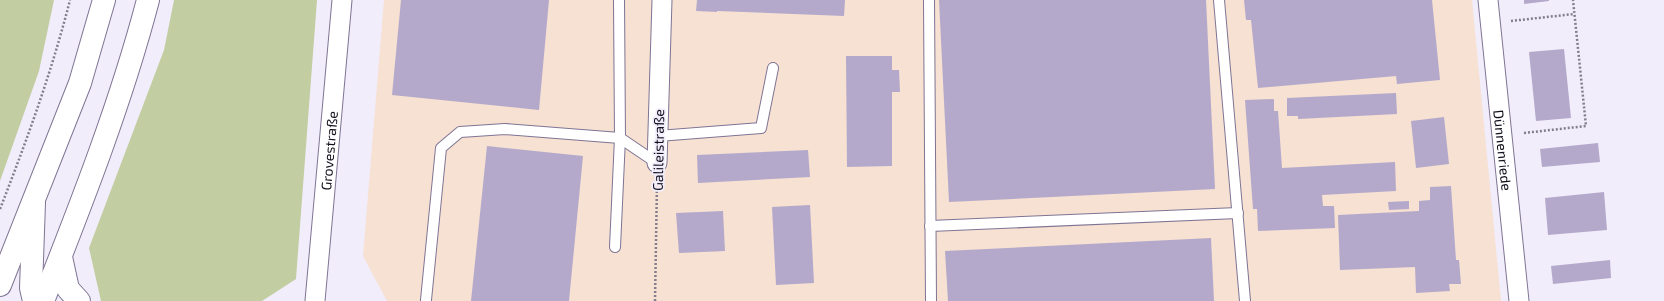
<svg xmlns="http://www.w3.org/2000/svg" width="1664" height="301" viewBox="0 0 1664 301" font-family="'Exo 2',sans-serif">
<rect width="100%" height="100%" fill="#f1edfb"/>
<polygon fill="#f6e1d3" points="384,0 1472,0 1501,301 387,301 363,256"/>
<g fill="#c2cda1">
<polygon points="0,0 54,0 39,71 0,181"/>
<polygon points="174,0 317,0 296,279 262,301 101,301 89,248 164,50"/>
</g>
<g fill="#b4a9ca">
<polygon points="401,0 549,0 539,110 392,95"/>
<polygon points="697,0 845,0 844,16 717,11 717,12 696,11"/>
<polygon points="939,0 1206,0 1215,189 949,202"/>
<polygon points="1244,0 1432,0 1440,80 1397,84 1396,76 1258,88 1251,20 1246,20"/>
<polygon points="1524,0 1549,0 1549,1 1524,4"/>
<polygon points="1564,49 1571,118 1536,121 1529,52"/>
<polygon points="846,56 892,56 892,70 899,70 900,92 892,92 892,166 847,167"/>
<polygon points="1396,93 1397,114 1298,119 1298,116 1287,116 1287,98"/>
<polygon points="1274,99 1274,111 1278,111 1282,168 1395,162 1396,191 1322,195 1323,206 1334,206 1335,228 1258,231 1257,209 1253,209 1245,100"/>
<polygon points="1444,117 1449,164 1416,168 1411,121"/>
<polygon points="1598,143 1600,162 1542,167 1540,149"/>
<polygon points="487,146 583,156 569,301 471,301"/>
<polygon points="808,150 810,177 698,183 697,155"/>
<polygon points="1451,186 1456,260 1459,260 1461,284 1449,284 1450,291 1416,293 1415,267 1340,270 1338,215 1419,211 1419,201 1430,200 1430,187"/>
<polygon points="1604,192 1607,230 1548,235 1545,198"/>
<polygon points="1409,201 1409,209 1389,210 1388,202"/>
<polygon points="810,205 814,283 776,285 772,207"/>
<polygon points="723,211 725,251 679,253 676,213"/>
<polygon points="1211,238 1214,301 948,301 945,251"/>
<polygon points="1610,260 1611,278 1553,284 1551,266"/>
</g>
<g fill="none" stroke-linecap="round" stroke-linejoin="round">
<defs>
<g id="service">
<polyline points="929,0 931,301"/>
<polyline points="1219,0 1245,301"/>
<polyline points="658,136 761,128 773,68"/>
<polyline points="930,226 1238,213"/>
<polyline points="615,247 620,138 619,0"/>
<polyline points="426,300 441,148 460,132 505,129 620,138 657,163"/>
</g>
<g id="minor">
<path id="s1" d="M1488,0L1519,301"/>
<polyline points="657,163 662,0"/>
<path id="s2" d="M315,301L342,0"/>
</g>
<g id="tertiary">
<polyline points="61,257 68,289 79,301"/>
<polyline points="34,301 31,288 34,203"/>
</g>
<g id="secondary">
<polyline points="0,285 80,83 104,0"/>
<path d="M43,301C82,202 121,103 148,0"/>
</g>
</defs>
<use href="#service" stroke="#7f7493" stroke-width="12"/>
<use href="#minor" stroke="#7f7493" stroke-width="21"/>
<use href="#tertiary" stroke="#7f7493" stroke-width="24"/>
<use href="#secondary" stroke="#7f7493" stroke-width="24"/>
<g stroke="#827e8b" stroke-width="2.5" stroke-dasharray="2 2" stroke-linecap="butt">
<polyline points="1511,21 1574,14"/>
<polyline points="1524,133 1586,126 1573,0"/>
<path d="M0,209C27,140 52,71 70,0"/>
<polyline points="655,301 657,183"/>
</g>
<use href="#service" stroke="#fff" stroke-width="10"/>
<use href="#minor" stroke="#fff" stroke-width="19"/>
<use href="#tertiary" stroke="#fff" stroke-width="22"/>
<use href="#secondary" stroke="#fff" stroke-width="22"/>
</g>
<g text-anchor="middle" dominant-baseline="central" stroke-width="3.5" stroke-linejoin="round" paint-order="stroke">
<g font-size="14" fill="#130f1b" stroke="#f1edfb">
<text stroke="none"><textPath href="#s2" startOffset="151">Grovestraße</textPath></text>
<text transform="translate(658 150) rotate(-89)">Galileistraße</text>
<text stroke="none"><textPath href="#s1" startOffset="151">Dünnenriede</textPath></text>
</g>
</g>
</svg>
